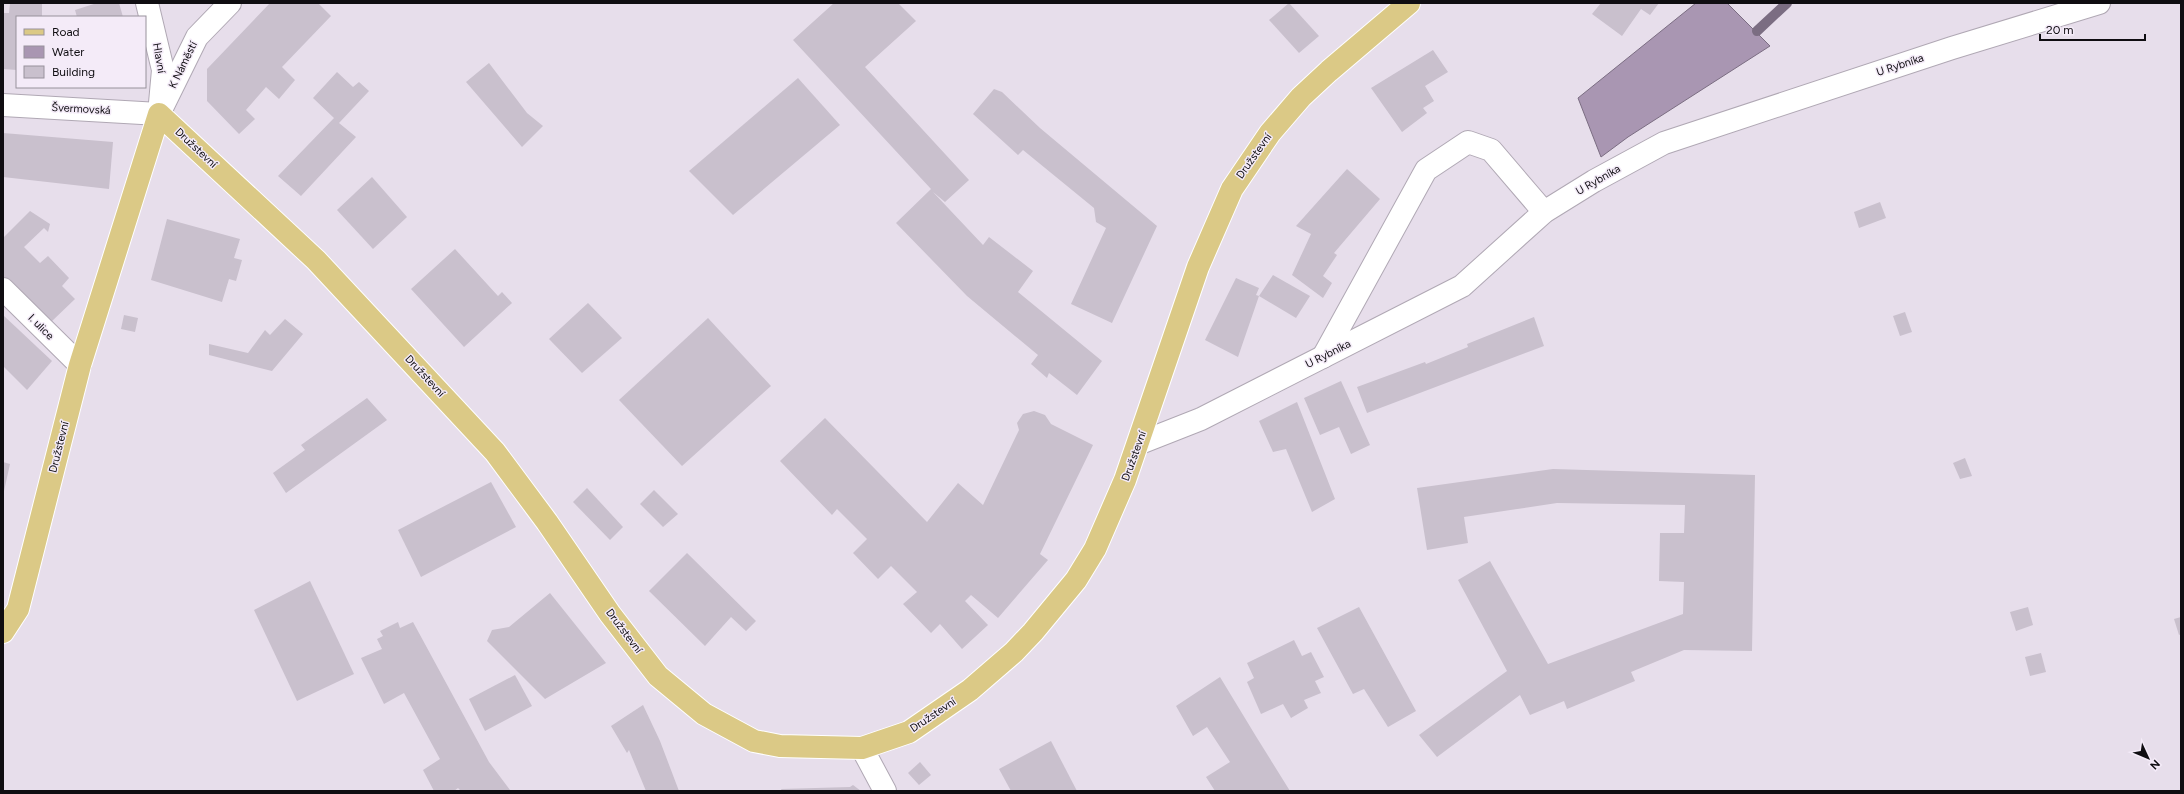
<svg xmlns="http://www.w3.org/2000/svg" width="2184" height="794" viewBox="0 0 2184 794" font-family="Figtree,sans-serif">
<rect width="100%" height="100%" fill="#e7deeb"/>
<polygon fill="#a996b2" stroke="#7b6d82" points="1696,3 1727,3 1770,46 1628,137 1601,157 1578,98"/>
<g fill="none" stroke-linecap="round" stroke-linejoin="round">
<polyline stroke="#7b6d82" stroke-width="10" points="1757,31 1787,3"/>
</g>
<g fill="#c9c0cd">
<polygon points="10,3 42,3 42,17 17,17 17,70 3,69 3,13 9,13"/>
<polygon points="97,3 119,3 123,17 77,17 75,10"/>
<polygon points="270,3 318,3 331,16 282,67 295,80 279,99 266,87 246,110 255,119 239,134 207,101 207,69"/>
<polygon points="834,3 898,3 916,21 865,67 969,180 945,202 933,192 983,245 989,237 1033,271 1018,292 1102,361 1077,395 1049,373 1047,378 1031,364 1038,355 967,296 896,223 931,189 793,40"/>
<polygon points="1289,3 1319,36 1299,53 1269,20"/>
<polygon points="1601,3 1659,3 1650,15 1641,9 1622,36 1592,14"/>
<polygon points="1433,50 1448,72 1425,86 1434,101 1423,108 1427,113 1402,132 1371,88"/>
<polygon points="489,63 527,113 543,126 522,147 466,82"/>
<polygon points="337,72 353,87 359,82 369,91 339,123 356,137 301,196 278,176 334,118 313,98"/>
<polygon points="798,78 840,125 733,215 689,171"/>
<polygon points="994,89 1002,92 1040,128 1157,226 1112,323 1071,304 1106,228 1096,222 1094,208 1023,150 1018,155 973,114"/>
<polygon points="3,133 113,142 109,189 3,177"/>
<polygon points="1347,169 1380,199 1334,253 1337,255 1323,276 1332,283 1323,298 1292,275 1311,234 1296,226"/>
<polygon points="372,177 407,217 373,249 337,210"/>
<polygon points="1880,202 1886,218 1859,228 1854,212"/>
<polygon points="30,211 50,224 48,232 44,228 24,247 40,263 48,256 69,278 62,286 75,299 51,322 3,276 3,238"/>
<polygon points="167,219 240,239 234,258 242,260 236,281 229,279 222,302 151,280"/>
<polygon points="455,249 498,296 502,292 512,303 464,347 411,289"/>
<polygon points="1273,275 1310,296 1296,318 1259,296"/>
<polygon points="1236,278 1259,288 1256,295 1259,296 1238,357 1205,340"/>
<polygon points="588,303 622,338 582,373 549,339"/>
<polygon points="1905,312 1912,332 1900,336 1893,316"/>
<polygon points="3,315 52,361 27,390 3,366"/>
<polygon points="124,315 138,318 135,332 121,329"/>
<polygon points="1534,317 1544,346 1367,413 1357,387 1425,362 1426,364 1468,347 1467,344"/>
<polygon points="708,318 771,386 682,466 619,400"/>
<polygon points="285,319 303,334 272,371 209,355 209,344 248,353 265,330 270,335"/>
<polygon points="1341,381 1370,445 1351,454 1339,427 1320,435 1304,398"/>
<polygon points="367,398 387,420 286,493 273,473 305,450 301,445"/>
<polygon points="1297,402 1335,499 1312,512 1286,449 1273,452 1259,421"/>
<polygon points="1034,411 1045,415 1051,424 1093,445 1040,554 1048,560 998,618 971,595 965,601 988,625 962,649 940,624 931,633 903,604 917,592 891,566 878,579 853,553 867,539 837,509 832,515 780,461 825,418 927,522 958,483 983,505 1019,430 1017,423 1023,414"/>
<polygon points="1965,458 1972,476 1960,479 1953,463"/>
<polygon points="3,462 10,464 4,491 3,491"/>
<polygon points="1553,469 1755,475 1752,651 1684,650 1631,672 1635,681 1567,709 1564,701 1530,715 1520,695 1437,757 1419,735 1507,671 1458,580 1490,561 1548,664 1683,614 1684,582 1659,581 1660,533 1684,533 1685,505 1557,503 1464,517 1468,543 1427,550 1417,488"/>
<polygon points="491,482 516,527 421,577 398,530"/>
<polygon points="587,488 623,527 610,540 573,502"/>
<polygon points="654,490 678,514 663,527 640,504"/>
<polygon points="687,553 756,621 746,631 731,617 705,646 649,591"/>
<polygon points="310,581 354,674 297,701 254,610"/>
<polygon points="550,593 606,663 545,699 487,641 492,630 509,627"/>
<polygon points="1359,607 1416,711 1388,727 1364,689 1353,694 1317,628"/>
<polygon points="2028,607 2033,625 2016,631 2010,612"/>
<polygon points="2181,617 2181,634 2179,635 2174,619"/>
<polygon points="398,622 400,628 413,622 489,762 510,790 509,791 461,791 458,788 454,791 434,791 423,770 440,759 404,693 384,704 361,658 382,649 377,639 383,636 380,631"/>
<polygon points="1294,640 1302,656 1311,652 1324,677 1315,681 1321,693 1304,700 1308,708 1291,718 1283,704 1261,714 1247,682 1254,678 1247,663"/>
<polygon points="2041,653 2046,672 2030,676 2025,657"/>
<polygon points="515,675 532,706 485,731 469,699"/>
<polygon points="1220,677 1257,738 1290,791 1215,791 1206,777 1230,762 1207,727 1193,736 1176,706"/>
<polygon points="643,705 660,741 679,791 646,791 629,750 627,753 611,726"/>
<polygon points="1051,741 1077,791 1011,791 999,769"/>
<polygon points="920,762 931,775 919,785 908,773"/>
<polygon points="853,785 861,791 782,791 781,789 850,787"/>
</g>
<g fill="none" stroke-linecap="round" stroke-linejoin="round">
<defs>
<g id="minor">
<polyline points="147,3 163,70 160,103"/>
<polyline points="3,105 159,114"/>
<polyline points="159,114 197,37 230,3"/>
<polyline points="3,289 80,365"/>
<polyline points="1323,357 1426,170 1468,142 1491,150 1544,212"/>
<polyline points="1140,443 1201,419 1462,286 1544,212 1594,181 1664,143 1952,48 2099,3"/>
<polyline points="862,748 885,791"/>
</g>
<polyline id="major" points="3,632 18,609 80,365 159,114 316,260 495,452 547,522 610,614 658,676 704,714 754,741 780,746 862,748 909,732 970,690 1014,652 1033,632 1076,580 1095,549 1125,480 1198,267 1232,189 1270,133 1301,97 1329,71 1409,3"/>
</defs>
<use href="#minor" stroke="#b0a8b4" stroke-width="24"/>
<use href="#major" stroke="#fff" stroke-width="24"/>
<use href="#minor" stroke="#fff" stroke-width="22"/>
<use href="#major" stroke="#dbc986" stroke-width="22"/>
</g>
<g text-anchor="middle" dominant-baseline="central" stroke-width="3" stroke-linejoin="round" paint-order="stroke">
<g font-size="11" fill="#0f0d11" stroke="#f4ebf8">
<text transform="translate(159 58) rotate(80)">Hlavní</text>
<text transform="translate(183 65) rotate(-64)">K Náměstí</text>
<text transform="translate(1900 65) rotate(-18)">U Rybníka</text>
<text transform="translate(81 109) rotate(3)">Švermovská</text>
<text transform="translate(196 148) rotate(43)">Družstevní</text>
<text transform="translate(1254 156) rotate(-55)">Družstevní</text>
<text transform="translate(1598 180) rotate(-30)">U Rybníka</text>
<text transform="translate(41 327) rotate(45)">I. ulice</text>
<text transform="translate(1328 354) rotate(-27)">U Rybníka</text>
<text transform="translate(425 376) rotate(47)">Družstevní</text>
<text transform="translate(59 447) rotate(-76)">Družstevní</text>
<text transform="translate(1134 456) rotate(-70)">Družstevní</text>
<text transform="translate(624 631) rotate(53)">Družstevní</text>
<text transform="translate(933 715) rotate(-34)">Družstevní</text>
</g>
</g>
<rect width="2184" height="794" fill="none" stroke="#0f0d11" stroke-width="8"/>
<rect x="16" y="16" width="130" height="72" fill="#f4ebf8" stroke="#98929c"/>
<rect x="24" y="29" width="20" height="6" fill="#dbc986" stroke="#98929c"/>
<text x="52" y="36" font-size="12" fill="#0f0d11">Road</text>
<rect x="24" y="46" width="20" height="12" fill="#a996b2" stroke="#98929c"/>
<text x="52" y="56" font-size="12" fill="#0f0d11">Water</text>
<rect x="24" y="66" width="20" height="12" fill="#c9c0cd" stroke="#98929c"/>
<text x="52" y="76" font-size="12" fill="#0f0d11">Building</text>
<g transform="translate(2148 758) rotate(134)" stroke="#f4ebf8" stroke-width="3" paint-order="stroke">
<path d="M0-3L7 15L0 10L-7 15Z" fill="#0f0d11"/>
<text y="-6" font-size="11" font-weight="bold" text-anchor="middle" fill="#0f0d11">N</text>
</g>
<path d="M2040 34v6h105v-6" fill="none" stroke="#0f0d11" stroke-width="2"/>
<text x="2046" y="34" font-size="12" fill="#0f0d11" stroke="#f4ebf8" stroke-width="3" paint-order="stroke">20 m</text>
</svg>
